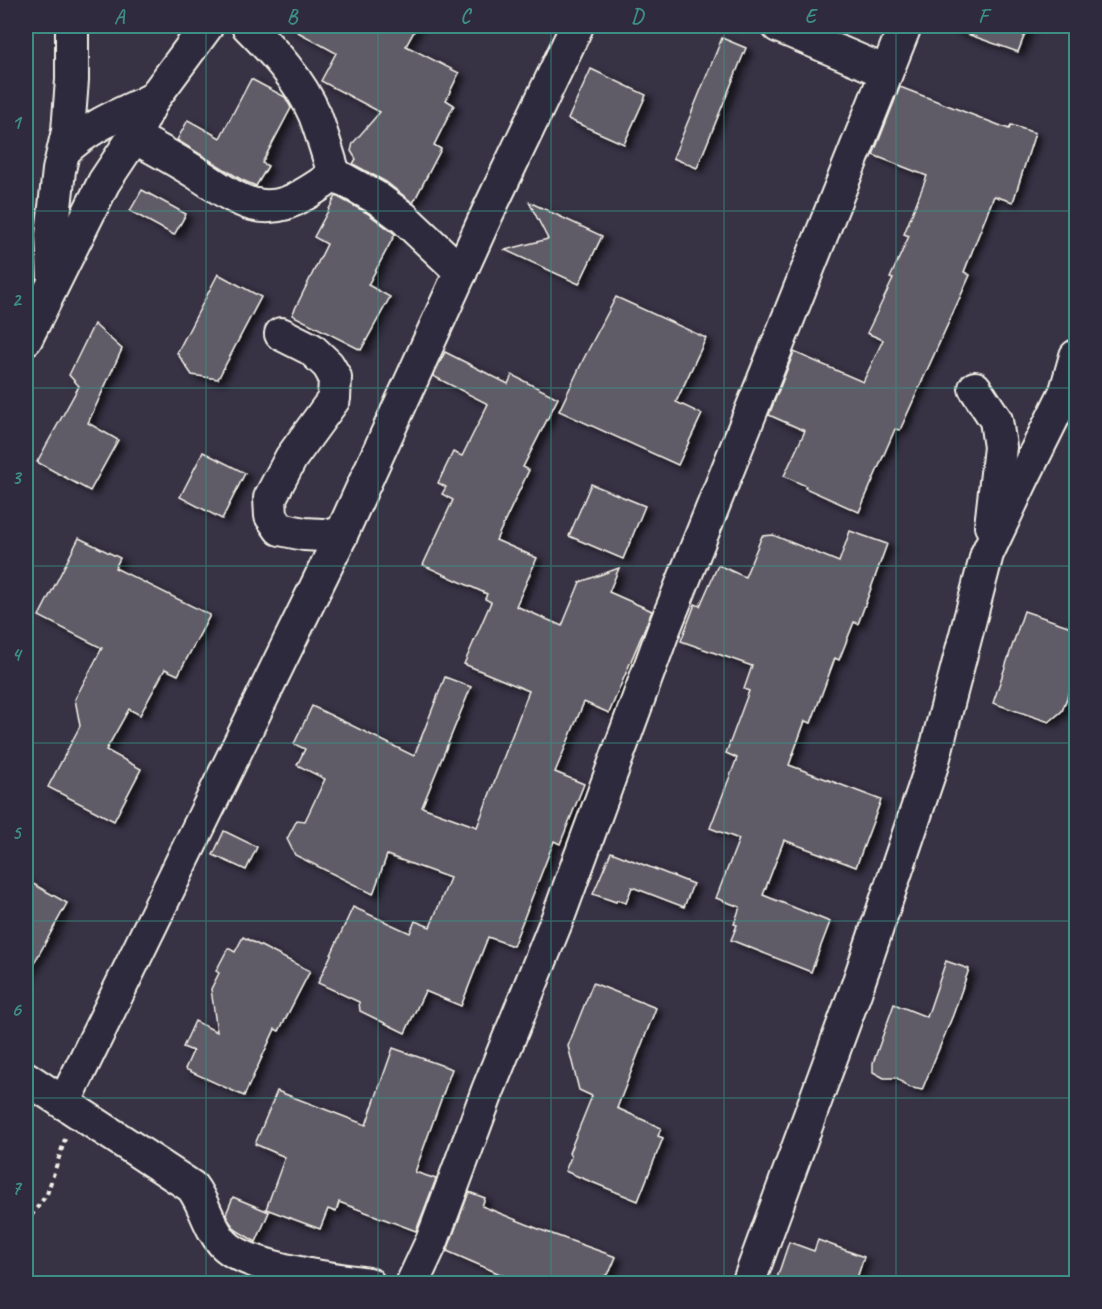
<svg xmlns="http://www.w3.org/2000/svg" width="1102" height="1309" viewBox="0 0 1102 1309" font-family="Caveat,sans-serif">
<defs>
<filter id="shadow"><feDropShadow dx="6" dy="4" stdDeviation="3" flood-color="#0009"/></filter>
</defs>
<rect width="100%" height="100%" fill="#373244"/>
<filter id="ink" filterUnits="userSpaceOnUse"><feTurbulence type="fractalNoise" baseFrequency=".0167" numOctaves="2"/><feDisplacementMap in="SourceGraphic" scale="12" xChannelSelector="R" yChannelSelector="G"/><feConvolveMatrix kernelMatrix="1 2 1 2 8 2 1 2 1" color-interpolation-filters="sRGB"/></filter>
<g filter="url(#ink)">
<g fill="#5f5c67" stroke="#f4f1e8" stroke-width="1.5" filter="url(#shadow)">
<polygon points="287,26 417,26 406,46 459,73 446,100 454,105 434,145 441,149 413,203 386,182 353,164 356,159 351,151 353,143 380,112 321,81 336,53"/>
<polygon points="953,26 1028,26 1018,52 953,29"/>
<polygon points="722,38 746,48 697,168 673,158"/>
<polygon points="591,69 646,95 624,144 568,119"/>
<polygon points="251,79 285,97 291,108 262,163 268,166 256,186 242,180 177,140 188,120 220,138"/>
<polygon points="900,87 1009,129 1011,125 1035,133 1013,202 994,196 964,272 970,275 900,430 895,429 859,512 805,488 806,486 784,476 805,431 769,415 794,352 863,382 883,340 867,333 893,279 890,278 909,236 904,234 927,176 873,155"/>
<polygon points="142,190 186,214 174,235 130,211"/>
<polygon points="336,196 367,213 395,234 368,285 390,297 361,350 292,315 327,244 314,237"/>
<polygon points="529,202 602,236 579,284 505,250 548,239"/>
<polygon points="218,274 261,297 218,379 192,375 177,353"/>
<polygon points="616,297 706,338 676,402 702,414 678,465 559,411 584,358"/>
<polygon points="94,324 122,349 88,423 118,440 90,491 37,462 79,386 69,375"/>
<polygon points="445,352 508,384 512,375 558,398 523,467 529,470 496,540 537,558 516,606 562,626 580,582 619,568 609,592 652,611 609,713 584,702 555,772 584,784 560,844 554,841 513,946 488,937 461,1006 425,991 405,1033 360,1011 359,1002 318,983 353,907 410,933 415,921 430,927 450,878 387,855 373,894 295,855 287,839 297,820 305,821 325,779 297,765 305,749 294,744 312,706 414,756 445,677 471,687 422,807 477,827 529,691 464,664 491,602 485,599 487,594 423,565 453,500 442,494 446,487 438,483 453,452 462,456 488,404 433,376"/>
<polygon points="203,452 245,473 222,519 180,497"/>
<polygon points="591,484 645,506 623,559 569,536"/>
<polygon points="850,531 887,544 858,624 854,622 839,660 835,658 811,723 805,721 789,765 881,800 856,867 784,840 763,895 830,922 811,972 731,940 737,925 734,924 740,907 716,898 739,839 710,828 737,758 726,753 749,691 744,689 752,666 681,641 695,604 700,606 718,565 745,577 762,536 773,535 839,562"/>
<polygon points="79,538 120,558 115,568 210,615 178,675 165,669 140,715 129,709 106,750 141,769 114,821 48,787 80,726 75,699 102,648 39,616"/>
<polygon points="1024,611 1077,629 1077,671 1062,711 1049,722 993,703"/>
<polygon points="224,831 257,847 246,870 213,855"/>
<polygon points="611,852 693,884 684,907 632,887 626,903 617,900 616,902 593,894"/>
<polygon points="26,880 67,903 26,978"/>
<polygon points="243,937 310,971 279,1031 275,1029 244,1096 185,1069 193,1051 183,1047 195,1021 217,1032 211,989 219,973 216,971 228,948 235,952"/>
<polygon points="946,961 969,969 953,1015 922,1090 908,1087 897,1078 884,1078 873,1072 873,1063 894,1004 927,1017"/>
<polygon points="593,983 656,1008 617,1108 661,1128 658,1136 663,1138 638,1201 565,1171 571,1157 569,1153 592,1096 579,1090 568,1046"/>
<polygon points="393,1048 452,1069 415,1172 436,1179 416,1231 339,1202 336,1212 328,1209 320,1229 266,1209 285,1157 255,1144 277,1091 366,1125"/>
<polygon points="469,1192 485,1198 482,1206 541,1230 616,1257 610,1271 605,1276 596,1278 594,1284 523,1284 447,1251"/>
<polygon points="233,1197 269,1212 256,1242 236,1230 229,1221 226,1214"/>
<polygon points="818,1240 864,1257 855,1284 775,1284 789,1242 814,1251"/>
</g>
<g fill="none" stroke-linecap="round" stroke-linejoin="round">
<defs>
<g id="minor">
<path d="M248,26C274,52 300,80 315,115C322,134 328,154 334,174L377,198L404,218L461,272"/>
<polyline points="778,26 886,72"/>
<path d="M134,137C154,148 175,159 195,172C231,195 260,222 303,195C315,188 324,183 334,174"/>
<path d="M64,151C89,126 121,114 153,99"/>
<polyline points="54,280 52,235 59,170 68,131 72,80 72,26"/>
<polyline points="281,334 311,349 328,365 335,377 334,399 291,458 270,498 271,516 280,529 304,534 341,536"/>
<polyline points="26,339 104,182 134,137 153,99 207,26"/>
<polyline points="975,388 996,420 1000,447 991,526"/>
<path d="M26,1078L192,1187C205,1204 208,1226 223,1243C246,1269 334,1279 369,1284"/>
<polyline points="64,1103 336,546 487,214 577,26"/>
<polyline points="412,1284 432,1241 488,1090 559,915 664,629 905,26"/>
<polyline points="748,1284 856,990 932,765 987,554 1022,480 1066,391 1076,356"/>
</g>
</defs>
<use href="#minor" stroke="#f4f1e8" stroke-width="36"/>
<polyline stroke="#f4f1e8" stroke-width="4" stroke-dasharray="4.5 4.5" stroke-linecap="butt" points="26,1223 47,1194 65,1139"/>
<use href="#minor" stroke="#2f2a3d" stroke-width="32"/>
</g>
</g>
<path fill="none" stroke="#3d8f86" stroke-width="1.5" stroke-opacity="0.55" d="M206,26V1284M378,26V1284M551,26V1284M724,26V1284M896,26V1284M26,211H1076M26,388H1076M26,566H1076M26,743H1076M26,921H1076M26,1098H1076"/>
<rect width="1102" height="1309" fill="none" stroke="#2f2a3d" stroke-width="66"/>
<rect x="33" y="33" width="1036" height="1243" fill="none" stroke="#3d8f86" stroke-width="2"/>
<g font-size="20" text-anchor="middle" font-weight="bold" fill="#3d8f86">
<text x="119" y="23">A</text>
<text x="292" y="23">B</text>
<text x="465" y="23">C</text>
<text x="637" y="23">D</text>
<text x="810" y="23">E</text>
<text x="983" y="23">F</text>
<text x="16" y="129">1</text>
<text x="16" y="306">2</text>
<text x="16" y="484">3</text>
<text x="16" y="661">4</text>
<text x="16" y="839">5</text>
<text x="16" y="1016">6</text>
<text x="16" y="1194">7</text>
</g>
</svg>
